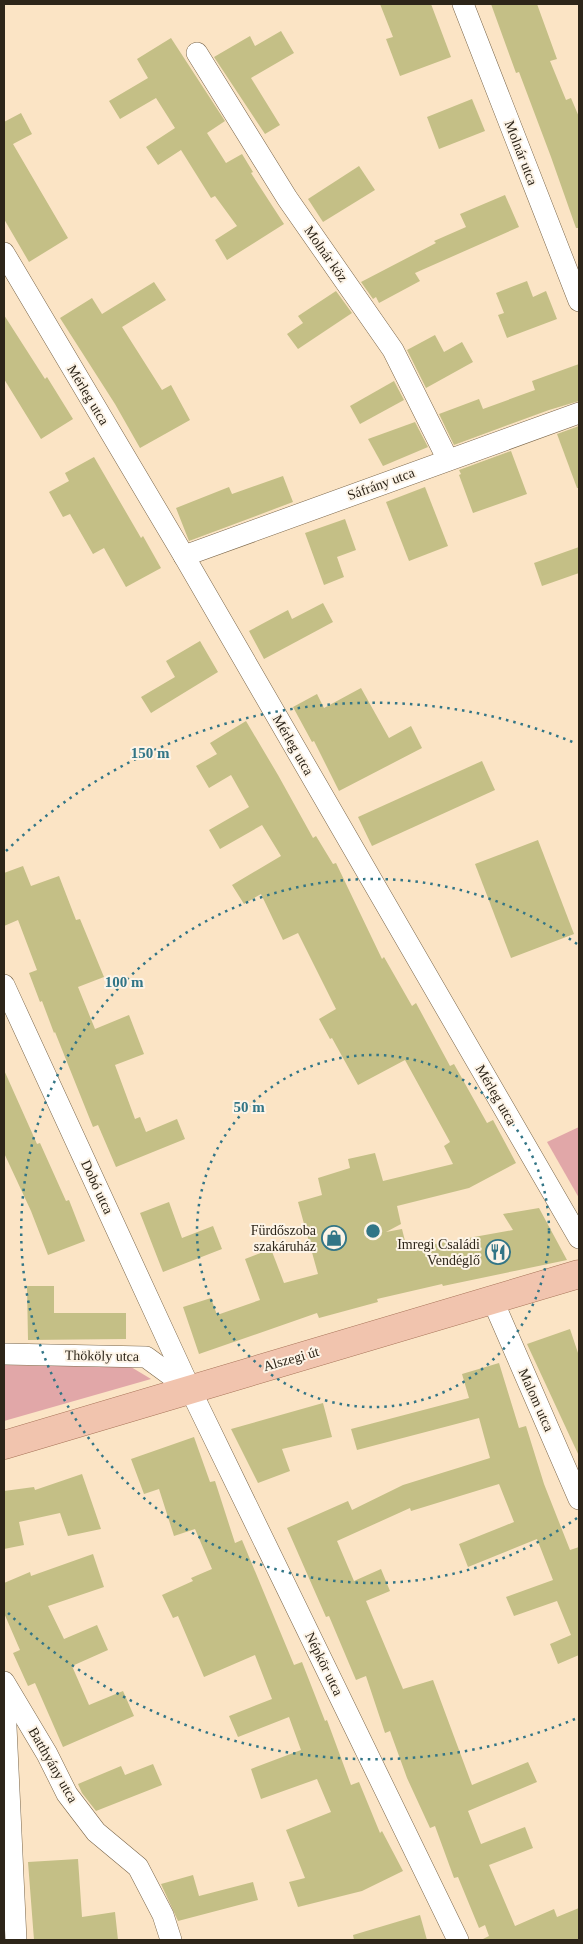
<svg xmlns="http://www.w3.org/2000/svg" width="583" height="1944" viewBox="0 0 583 1944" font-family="'Times New Roman',serif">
<rect width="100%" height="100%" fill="#fbe4c5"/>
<g fill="#e1a7a8">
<polygon points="579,1127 579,1198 547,1142"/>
<polygon points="4,1365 131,1367 151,1379 4,1421"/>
</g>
<g fill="#c4bf86">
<polygon points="380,4 431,4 451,57 400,76 386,39 393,37"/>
<polygon points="491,4 537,4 557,59 550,61 566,100 571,98 579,117 579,228 576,228 551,157 519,72 516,73"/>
<polygon points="281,31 294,53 251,78 280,125 265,134 214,57 250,36 255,46"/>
<polygon points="171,38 225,121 207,133 226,163 242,154 253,172 251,173 284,224 227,260 215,240 237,226 215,196 211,198 181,150 158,165 146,147 175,128 156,98 120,119 109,101 148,78 137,59"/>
<polygon points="472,99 485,131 439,149 427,117"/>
<polygon points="21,113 32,134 13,144 68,238 29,262 4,219 4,122"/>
<polygon points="359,166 375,190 323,222 308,199"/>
<polygon points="505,195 519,227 415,273 420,281 379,303 376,297 373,299 361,282 436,243 434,241 466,227 460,214"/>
<polygon points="527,281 533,297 546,291 557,319 507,338 498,315 504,313 496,293"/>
<polygon points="154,282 166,300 122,327 162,390 171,385 190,420 140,448 115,404 60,318 92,298 102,314"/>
<polygon points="336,291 352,313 298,349 287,334 303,323 298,316"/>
<polygon points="4,315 45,379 47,377 73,419 41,439 4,379"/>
<polygon points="435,335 444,352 462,342 473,362 426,388 407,350"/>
<polygon points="579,364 579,401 549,410 454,445 439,414 479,399 483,409 535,390 532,381"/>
<polygon points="394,381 404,400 360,424 350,406"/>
<polygon points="415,422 428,447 383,466 368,439"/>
<polygon points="579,426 579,488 577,488 557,434"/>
<polygon points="511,451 527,494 473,513 459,475 461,474 459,470"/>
<polygon points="94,457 141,538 143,536 161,568 126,587 104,548 93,554 70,514 63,517 49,492 69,481 65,473"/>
<polygon points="283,476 293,502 189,541 176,508 229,487 232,494"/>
<polygon points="425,487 448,546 409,561 386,502"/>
<polygon points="345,519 356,550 337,557 344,577 324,585 305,533"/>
<polygon points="579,547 579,573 542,586 534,563"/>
<polygon points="323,603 333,622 264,659 249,631 288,610 292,619"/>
<polygon points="200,641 218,672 151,713 141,697 175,677 166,661"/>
<polygon points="361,688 389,738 411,726 422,748 339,791 314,741 312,742 293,707 317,694 324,708"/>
<polygon points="246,721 278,775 313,838 316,836 333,864 336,863 382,959 384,957 412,1006 416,1003 450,1066 454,1064 487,1123 493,1120 516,1163 469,1188 397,1206 401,1224 386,1232 402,1229 407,1249 513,1230 503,1214 539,1208 567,1260 443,1286 442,1284 377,1299 378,1302 319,1318 317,1313 199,1354 183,1307 211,1298 217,1315 260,1300 245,1259 271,1249 284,1283 318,1274 298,1202 322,1195 318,1178 350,1168 348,1159 375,1153 383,1181 453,1164 444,1146 450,1142 405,1060 358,1085 332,1038 330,1039 319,1019 336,1009 298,933 283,940 261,894 244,904 232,885 281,856 262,825 220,849 209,830 249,807 231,775 209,788 196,766 217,754 210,743"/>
<polygon points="482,761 495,790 372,846 358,817"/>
<polygon points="538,840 574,934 511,958 475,864"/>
<polygon points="23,866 31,886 59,876 76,920 80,919 104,977 78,987 95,1029 129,1015 144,1054 115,1065 135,1119 140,1117 146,1132 177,1119 185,1139 116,1167 98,1125 93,1127 55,1032 54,1033 42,1001 40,1002 29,973 37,970 18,920 4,926 4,873"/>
<polygon points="4,1070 37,1144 40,1143 66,1201 69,1200 85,1241 48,1255 31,1211 4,1153"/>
<polygon points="169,1202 182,1238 213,1226 222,1249 163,1272 140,1213"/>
<polygon points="27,1286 54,1286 54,1313 126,1313 126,1339 28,1340"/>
<polygon points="570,1329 579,1356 579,1456 527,1344"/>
<polygon points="499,1363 519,1428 526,1426 544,1484 570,1550 579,1547 579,1655 558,1664 550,1644 571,1635 557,1601 514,1616 506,1597 553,1580 537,1539 468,1567 459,1544 514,1522 499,1484 411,1511 410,1508 337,1541 354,1581 381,1569 390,1591 366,1601 403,1689 433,1680 472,1785 528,1762 537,1782 468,1811 481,1844 525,1827 533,1848 489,1865 515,1926 554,1909 557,1917 579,1908 579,1940 481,1940 489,1936 485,1925 479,1928 458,1877 454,1878 435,1826 430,1828 407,1778 390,1731 385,1733 366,1676 356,1680 329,1616 326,1617 287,1528 348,1501 352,1510 403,1485 490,1458 479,1418 357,1450 351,1429 469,1398 462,1374"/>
<polygon points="323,1403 332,1437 282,1449 290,1471 258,1483 231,1429"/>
<polygon points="194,1437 210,1482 215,1481 235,1543 242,1540 294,1665 302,1662 325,1721 327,1720 351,1785 359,1782 380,1833 382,1831 403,1871 362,1891 298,1907 289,1882 305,1878 286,1830 331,1812 317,1779 261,1799 251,1769 301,1750 289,1717 238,1737 229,1716 272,1699 255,1655 204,1677 178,1616 173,1618 162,1595 193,1581 191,1578 212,1569 195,1529 174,1536 159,1489 144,1494 131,1459"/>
<polygon points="82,1474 101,1529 68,1536 60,1513 19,1522 24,1545 4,1549 4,1491 34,1487 35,1490"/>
<polygon points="93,1554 104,1587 48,1606 64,1639 97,1625 108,1650 72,1666 89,1705 123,1691 134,1716 63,1747 35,1683 28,1686 13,1653 20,1650 4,1613 4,1583 30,1572 31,1576"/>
<polygon points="153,1764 162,1785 96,1811 82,1793 78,1784 121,1766 125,1775"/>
<polygon points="78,1859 82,1917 115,1912 118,1940 34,1940 28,1862"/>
<polygon points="193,1875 199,1896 253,1882 258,1900 178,1921 161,1884"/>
<polygon points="420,1915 427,1940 354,1940 353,1935"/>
</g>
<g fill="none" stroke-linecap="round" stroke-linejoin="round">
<defs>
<g id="minor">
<polyline points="463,4 579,301"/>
<polyline points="197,53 287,198 393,350 448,460"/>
<polyline points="4,253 184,556 579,1238"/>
<polyline points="184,556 579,413"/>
<polyline points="4,985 190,1389 458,1940"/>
<polyline points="493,1301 579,1499"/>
<polyline points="4,1354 146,1357 187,1387"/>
<polyline points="4,1682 47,1754 67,1794 96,1832 138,1867 163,1915 171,1940"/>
<polyline points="4,1684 16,1940"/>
</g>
<polyline id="primary" points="4,1445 579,1274"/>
</defs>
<use href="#minor" stroke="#7a664a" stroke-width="22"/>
<use href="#primary" stroke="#a67257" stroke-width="29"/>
<use href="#minor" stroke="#fff" stroke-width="21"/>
<use href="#primary" stroke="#f1c4ae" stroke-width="28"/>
</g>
<g fill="none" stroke="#327586" stroke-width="2.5" stroke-dasharray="2.5 5">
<circle cx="373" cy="1231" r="176"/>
<path d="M577 1518A352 352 0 1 1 577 944"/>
<path d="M575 1719A528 528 0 0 1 6 1611M6 851A528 528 0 0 1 575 743"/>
</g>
<defs>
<symbol id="shop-ring" viewBox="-11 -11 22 22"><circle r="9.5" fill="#fdf4e7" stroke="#327586" stroke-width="1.5"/><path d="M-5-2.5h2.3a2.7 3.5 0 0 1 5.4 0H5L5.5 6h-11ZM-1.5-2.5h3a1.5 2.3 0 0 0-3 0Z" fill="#327586"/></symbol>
<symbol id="restaurant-ring" viewBox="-11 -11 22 22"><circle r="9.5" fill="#fdf4e7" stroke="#327586" stroke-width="1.5"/><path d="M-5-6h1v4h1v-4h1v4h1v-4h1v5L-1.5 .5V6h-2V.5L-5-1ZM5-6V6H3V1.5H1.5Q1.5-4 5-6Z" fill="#327586"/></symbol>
</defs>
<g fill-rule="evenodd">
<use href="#shop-ring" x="320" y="1224" width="28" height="28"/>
<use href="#restaurant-ring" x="484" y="1238" width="28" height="28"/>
</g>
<g text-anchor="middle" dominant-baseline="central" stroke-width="4" stroke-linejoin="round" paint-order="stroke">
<g font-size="14" fill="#2d2519" stroke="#fdf4e7">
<text transform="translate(521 153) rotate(69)">Molnár utca</text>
<text transform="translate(326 254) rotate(55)">Molnár köz</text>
<text transform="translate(88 395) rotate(59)">Mérleg utca</text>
<text transform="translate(381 484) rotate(-20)">Sáfrány utca</text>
<text transform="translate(293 745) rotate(60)">Mérleg utca</text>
<text transform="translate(496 1095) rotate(60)">Mérleg utca</text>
<text transform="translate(97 1187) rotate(65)">Dobó utca</text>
<text transform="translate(102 1356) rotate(1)">Thököly utca</text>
<text transform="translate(291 1359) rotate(-16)">Alszegi út</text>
<text transform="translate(536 1400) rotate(66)">Malom utca</text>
<text transform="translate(324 1664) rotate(64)">Népkör utca</text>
<text transform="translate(53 1765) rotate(60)">Batthyány utca</text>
</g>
<g font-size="14" fill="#2d2519" stroke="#fdf4e7" text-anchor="end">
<text x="316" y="1230">Fürdőszoba<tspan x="316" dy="16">szakáruház</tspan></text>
<text x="480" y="1244">Imregi Családi<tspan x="480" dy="16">Vendéglő</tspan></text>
</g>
</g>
<circle cx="373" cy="1231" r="8" fill="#327586" stroke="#fdf4e7" stroke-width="2.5"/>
<g font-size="15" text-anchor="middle" font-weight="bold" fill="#327586" stroke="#fdf4e7" stroke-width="4" stroke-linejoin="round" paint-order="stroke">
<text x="150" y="758">150 m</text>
<text x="124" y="987">100 m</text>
<text x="249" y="1112">50 m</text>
</g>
<rect width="583" height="1944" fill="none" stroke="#2d2519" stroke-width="10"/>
</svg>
